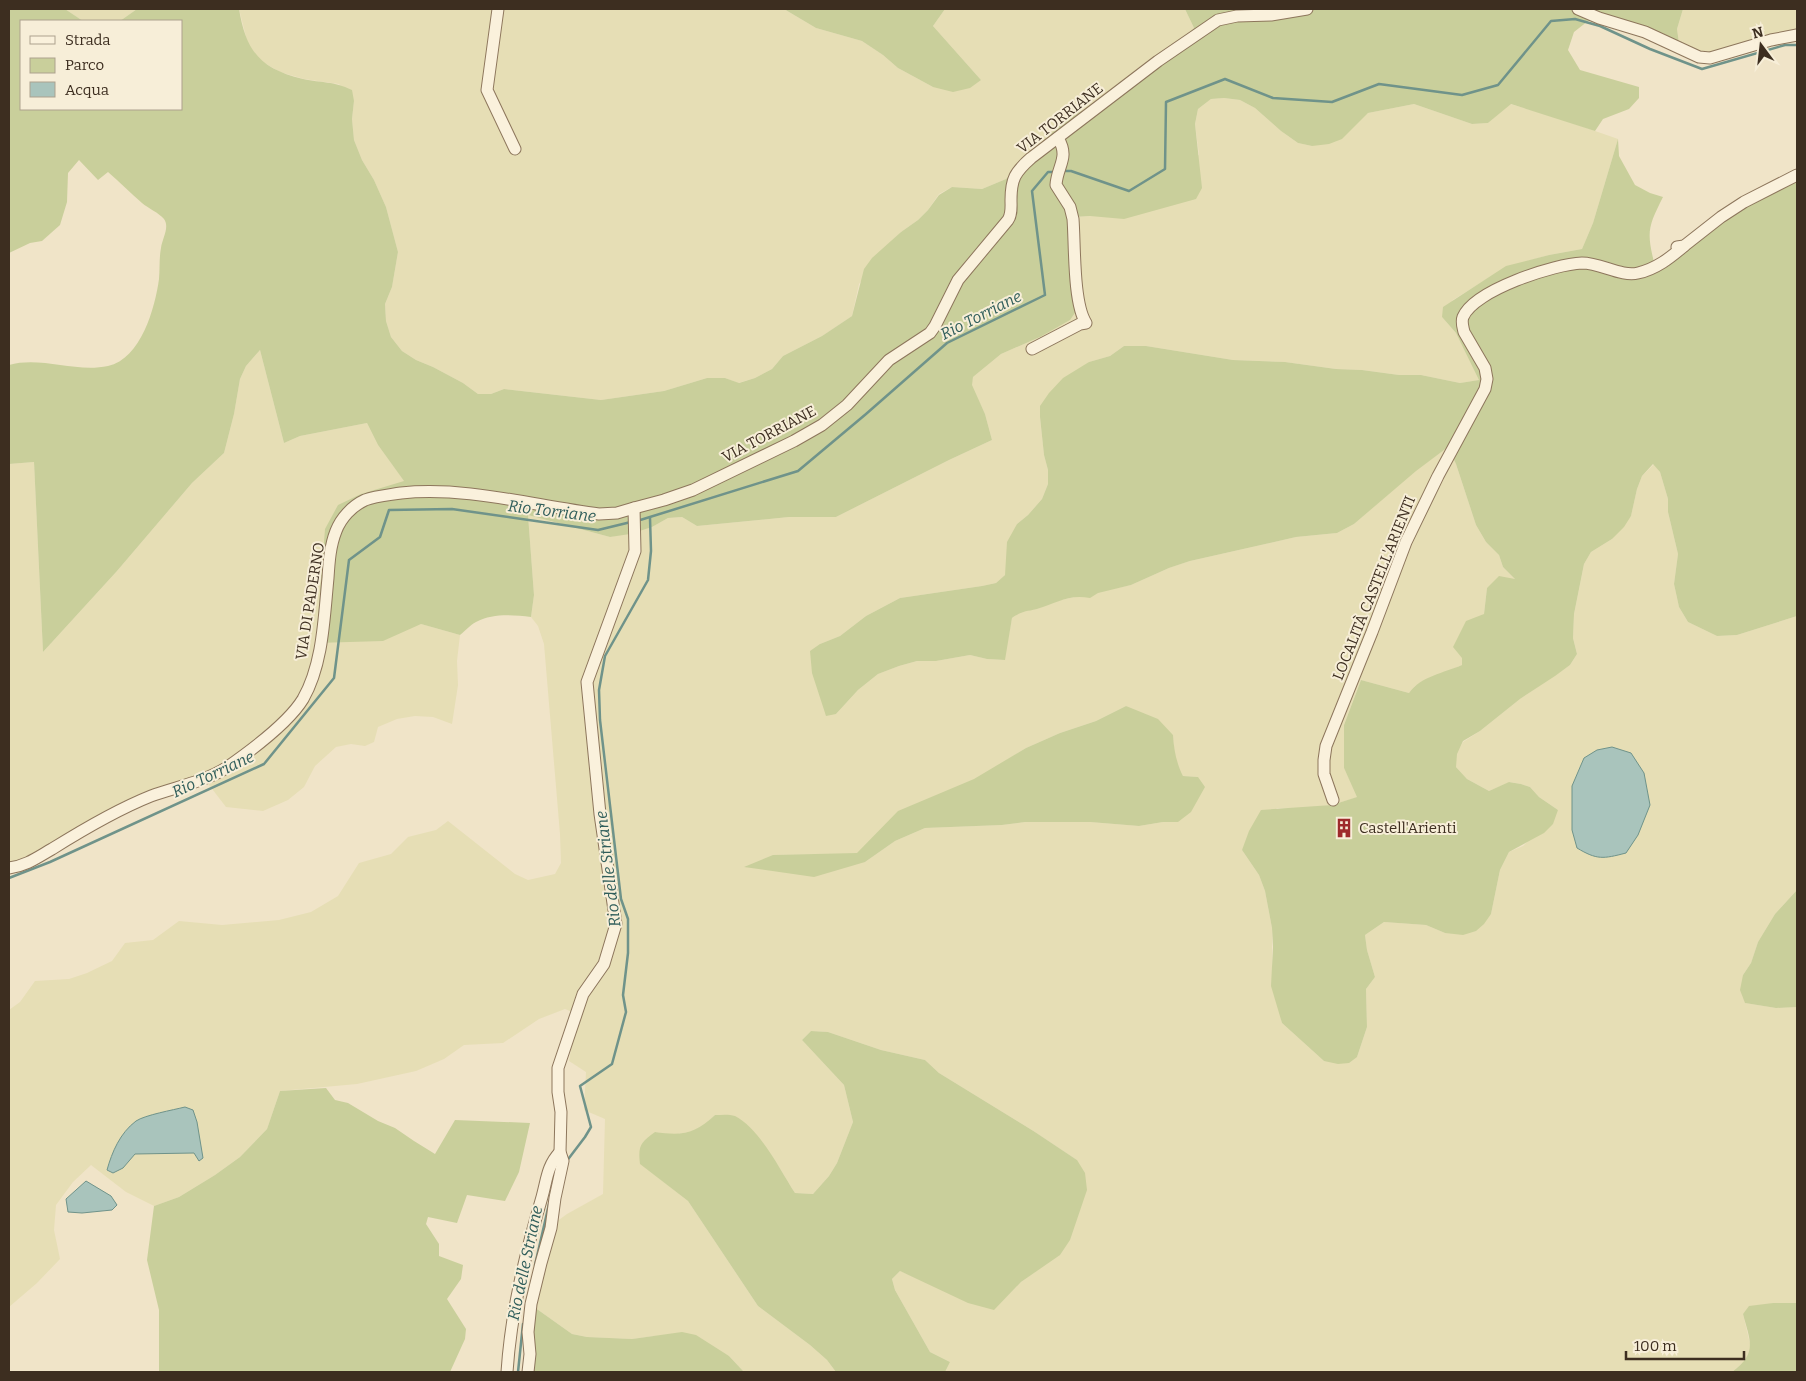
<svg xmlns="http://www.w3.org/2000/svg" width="1806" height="1381" viewBox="0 0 1806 1381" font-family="Bitter,serif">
<rect width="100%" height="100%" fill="#f0e4c8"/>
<g fill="#e6deb5" fill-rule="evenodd">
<polygon points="65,9 137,9 120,21 83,21"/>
<polygon points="239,9 784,9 816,28 862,41 883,55 898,68 933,87 981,80 933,26 945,9 1185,9 1194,28 1164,55 1027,156 1006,179 982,189 952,187 939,194 928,210 918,220 901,232 888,245 859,284 852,316 822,336 783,356 772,369 755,378 738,383 725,378 707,378 664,391 601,400 504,389 491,394 478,394 463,383 433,367 416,360 402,351 391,337 386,321 385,304 392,287 398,252 386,207 374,180 362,160 354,140 352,119 354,101 339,84 304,79 280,72 261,61 248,45"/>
<polygon points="1683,9 1797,9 1797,33 1721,60 1679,43 1677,29"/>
<path d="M1224,98L1240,100L1255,108L1281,131L1298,143L1312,146L1368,113L1414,104L1472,124L1488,123L1510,104L1555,117L1618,139L1593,223L1582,249L1549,255L1506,267L1453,300L1442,317L1456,333L1480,380L1460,383L1421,375H1399L1362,370L1336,369L1285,362L1233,360L1146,346H1124L1110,356L1089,362L1040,417L1044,455L1048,470V484L1042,499L1028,515L1017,524L1005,575L996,583L982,586L900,598L866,616L840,636L820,644L836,714L858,690L878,674L899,666L917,661H936L970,655L987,659L1004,660L1012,618L1023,610L1037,609L1056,601L1131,585L1169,568L1190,561L1296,537L1337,533L1354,524L1416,470L1448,447L1456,464L1476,525L1486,542L1499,555L1503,567L1516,580L1487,588L1484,614L1462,658V665L1415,686L1409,693L1361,680L1344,725V768L1358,797L1332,805L1295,809L1277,808L1242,850L1259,875L1265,891L1272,928V968L1282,1023L1324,1061L1357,1057L1367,1027L1366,989L1375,977L1367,950L1365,935L1384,922L1426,925L1445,933L1491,914L1500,870L1509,852L1523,846L1558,810L1539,797L1530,787L1521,784L1510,782L1489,791L1467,779L1456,767V754L1463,742L1480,731L1520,699L1570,665L1577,654L1573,638L1574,614L1584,564L1591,552L1612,539L1631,516L1637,489L1642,476L1654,464L1660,472L1668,499V512L1678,554L1674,584L1679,607L1688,622L1717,636L1737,635L1797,616V890L1775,914L1758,942L1751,963L1743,975L1745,1003L1776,1008L1797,1007V1303H1773L1743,1314L1751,1348L1746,1360L1732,1372H945L950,1362L930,1352L895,1290L892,1279L900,1271L994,1309L1021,1282L1039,1269L1077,1160L1035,1132L939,1073L925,1060L881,1050L828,1032L811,1031L802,1040L844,1085L853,1122L837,1163L829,1176L813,1194L795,1193L777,1164L748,1126L715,1115L702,1127L690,1132L672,1135L655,1132L641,1164L688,1201L758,1306L810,1345L827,1360L836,1372H744L729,1356L713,1348L654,1336L632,1339L587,1337L572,1334L534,1307L552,1225L567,1214L603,1194L605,1119L584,1110L586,1072L569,1061L577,1014L565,1009L539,1019L503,1043L464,1045L444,1059L416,1071L357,1084L280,1091L267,1129L240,1157L215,1175L179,1197L154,1206L126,1192L91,1165L73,1182L56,1205L54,1230L60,1259L37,1283L9,1307V1010L20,1002L35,981L69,979L87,973L112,961L125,943L153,940L179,921L222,925L279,920L311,912L338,896L359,863L391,854L408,837L436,830L448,821L515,874L528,880L555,874L561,863L560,834L544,644L538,626L531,617L534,595L528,515L610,537L652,527L668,518L682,517L697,526L789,517H836L949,460L992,440L985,414L971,385L973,377L1001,354L1040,337L1074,217L1090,216L1199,155L1195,124L1198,109L1211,99ZM1126,706L1173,735L1174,754L1177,764L1183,776L1198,777L1178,822H1163L1139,826L1090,822H1025L1002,825L925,828L895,841L865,862L773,855L857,854L1026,748L1060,733L1096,721Z"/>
<polygon points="260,350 284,443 300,436 367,423 378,445 405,482 361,494 316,642 355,641 421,624 460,635 457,661 458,685 452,724 433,717 415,716 397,719 378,727 374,742 365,746 351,744 336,747 315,766 304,787 288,800 263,811 226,807 206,781 128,808 9,867 9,464 34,462 43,652 117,571 192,483 224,453 234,414 240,379 246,366"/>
</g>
<g fill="#c9cf9b">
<path d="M9,9H65L83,21H21V109H181V21H120L137,9H239C246,51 260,69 303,79C322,83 333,81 352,90L354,101L352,119L354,140L362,160L374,180L386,207L398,252L392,287L385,304L386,321L391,337L402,351L416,360L433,367L463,383L478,394H491L504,389L601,400L664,391L707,378H725L739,383L755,378L772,369L783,356L822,336L852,316L864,269L872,258L901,232L918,220L928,210L939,195L952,187L982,189L1006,179L1047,137L1074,114L1096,106L1164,55L1194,28L1185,9H1683L1677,29L1679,43L1607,21H1588L1574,32L1568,50L1580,70L1639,87V98L1629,109L1603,119L1595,131L1511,104L1488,123L1472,124L1414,104L1368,113L1342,139L1329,144L1312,146L1298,143L1281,131L1255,108L1240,100L1224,98L1211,99L1198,109L1195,124L1202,188L1196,199L1124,219L1090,216L1074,217L1079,307L1070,320L1040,337L1001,354L973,377L972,385L985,414L992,440L949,460L836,517H789L697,526L682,517L668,518L652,527L630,534L610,537L528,515L534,595L531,617C513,615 493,613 476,622C470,625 465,631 460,635L421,624L383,641L316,643L325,529L338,505L361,494L404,481L378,445L367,423L300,436L284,443L260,350L246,366L240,379L234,414L224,453L192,483L117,571L43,652L34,462L9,464V365C41,356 75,373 108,366C141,359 155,308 159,279C160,269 159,258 161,248C162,239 170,227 164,219C159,213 148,208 142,203C130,193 120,182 108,172L98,180L79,160L68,173L67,202L60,225L42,241L30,243L9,253Z"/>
<polygon points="784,9 945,9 933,26 981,80 970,88 953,92 933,87 898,68 883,55 862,41 816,28"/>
<path d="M1618,139L1619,156L1635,185L1650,193L1663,197C1649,225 1646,231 1654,262L1797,173V616L1737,635L1717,636L1688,622L1679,607L1674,584L1678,554L1668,512V499L1660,472L1653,464L1642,476L1637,489L1631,516L1624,527L1612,539L1591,552L1584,564L1574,614L1573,638L1577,654L1570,665L1555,676L1520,699L1480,731L1463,741L1457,754L1456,767L1467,779L1489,791L1509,782L1521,784L1530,787L1539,797L1558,810L1553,824L1544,833L1509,852L1500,870L1491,914L1484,924L1476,931L1463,935L1445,933L1426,925L1384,922L1365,935L1367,950L1375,977L1366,989L1367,1027L1357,1057L1349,1063L1338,1064L1324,1061L1282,1023L1271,986L1273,947L1272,928L1265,891L1259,875L1242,850L1249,831L1261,810L1332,805L1357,797L1344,768V725L1361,680L1409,693C1421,676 1444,673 1462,665V658L1453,647L1466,621L1484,614L1487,588L1499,576L1515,579L1503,567L1499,555L1486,542L1476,525L1456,464L1448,447L1416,471L1354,524L1337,533L1296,537L1190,561L1169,568L1131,585L1098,593L1090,598C1068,594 1057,603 1037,609C1025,612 1024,610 1012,618L1005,660L987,659L970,655L936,661H917L899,666L878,674L858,690L836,714L826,716L812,673L810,651L820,644L840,636L866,616L900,598L982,586L996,583L1005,575L1007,542L1017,524L1028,515L1042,499L1048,484V470L1044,455L1040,417V406L1049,393L1063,378L1089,362L1110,356L1124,346H1146L1233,360L1285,362L1336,369L1362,370L1399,375H1421L1460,383L1479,380L1456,333L1442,317L1443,307L1506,266L1549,255L1582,249L1593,223Z"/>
<path d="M1126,706L1158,719L1173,735C1174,750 1176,762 1183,776L1198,777L1205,787L1191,812L1178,822H1163L1139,826L1090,822H1025L1002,825L925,828L895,841L865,862L814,877L744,867L773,855L857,853L898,811L974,779L1026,748L1060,733L1096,721Z"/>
<polygon points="1797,890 1797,1007 1776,1008 1745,1003 1740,990 1743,975 1751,963 1758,942 1775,914"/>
<path d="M811,1031L828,1032L881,1050L925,1060L939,1073L1035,1132L1077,1160L1085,1173L1087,1190L1070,1240L1060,1255L1021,1282L994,1310L968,1303L900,1271L892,1279L895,1290L930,1352L950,1362L945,1372H836L827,1360L810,1345L758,1306L688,1201L640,1164C638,1146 640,1143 655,1132C682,1136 695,1134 715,1115C721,1115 729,1114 735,1116C760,1129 780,1170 795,1193L813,1194L829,1176L837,1163L853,1122L844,1085L802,1040Z"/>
<polygon points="326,1088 335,1100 348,1103 378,1121 395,1128 414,1141 435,1154 455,1120 530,1123 519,1172 505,1201 467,1195 457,1223 428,1217 426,1224 439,1244 439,1256 463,1265 461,1279 447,1299 466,1329 465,1339 450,1372 159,1372 159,1310 147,1260 154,1206 179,1197 215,1175 240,1157 267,1129 280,1091"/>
<path d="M1773,1303H1797V1372H1732C1758,1353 1750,1341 1743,1314L1749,1306Z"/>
<polygon points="534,1307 572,1334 587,1337 632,1339 682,1332 696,1335 729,1356 744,1372 527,1372"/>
</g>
<g fill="#a9c4bc" stroke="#6f938a">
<path d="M1612,747L1631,753L1644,773L1650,805L1638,835L1626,853C1603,859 1597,860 1577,848L1572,830V786L1584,758L1597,750Z"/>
<path d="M185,1107L193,1110L197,1122L203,1158L199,1161L194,1153L135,1154L123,1168L113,1173L107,1170C112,1152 120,1133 136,1121C145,1115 173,1110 185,1107Z"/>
<polygon points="86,1181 111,1196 117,1205 112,1210 82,1213 68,1212 66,1199"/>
</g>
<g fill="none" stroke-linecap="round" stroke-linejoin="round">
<g stroke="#6f938a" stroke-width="2.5">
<polyline points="1066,171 1071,171 1129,191 1165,169 1166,102 1225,79 1273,98 1332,102 1379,84 1462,95 1498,85 1551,21 1575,19 1600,26 1650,49 1702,69 1785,45 1797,45"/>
<polyline points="637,521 798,471 866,414 947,343 1045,295 1032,191 1048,172 1053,172"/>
<polyline points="9,878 50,862 264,764 334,678 349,560 380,537 389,510 452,509 598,530 631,522"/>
<polyline points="566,1162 585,1137 591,1127 580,1086 612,1064 626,1012 623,995 628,953 628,919 621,899 600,720 599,690 605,656 648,580 651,551 650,518"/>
<polyline points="535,1265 549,1204"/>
<polyline points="518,1372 523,1324"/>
</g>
<defs>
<g id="minor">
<polyline points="498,9 487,90 515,149"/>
<polyline points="1578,9 1599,18 1645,32 1699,57 1710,58 1771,40 1797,35"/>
<polyline points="1677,247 1684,246 1721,217 1744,202 1797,175"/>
<path d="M1032,349L1080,324L1086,323C1073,303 1075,244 1073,219L1070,207L1056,185C1057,166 1070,158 1058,138"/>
<path d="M1333,800L1324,774V760L1326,746L1372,632L1406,542L1438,476L1485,389L1487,379L1485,368L1464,332C1463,327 1461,322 1463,317C1474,290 1555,264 1582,263C1601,263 1621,277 1638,273C1656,269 1670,258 1684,246"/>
<path d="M9,868C26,866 38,857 52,849C84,829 116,810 151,796C175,787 204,782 226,768C249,752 289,722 303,699C323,664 324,618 328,578C329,562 330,546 336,531C341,518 352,506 365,500C376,496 389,495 401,493C467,486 534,506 599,514L617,513L634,508L664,500L693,490L794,441L822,425L847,405L889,360L930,333L935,326L958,280L1008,220C1012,214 1011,207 1011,200C1011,179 1015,172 1031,158L1158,61L1218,20L1237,16L1271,15L1307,9"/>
<path d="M507,1372C511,1312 525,1255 542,1197C547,1179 547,1166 560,1152"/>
<polyline points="528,1372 530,1354 528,1332 531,1304 541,1263 551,1228 555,1198 563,1161 560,1152 561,1112 558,1092 558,1068 583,994 604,964 616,924 600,814 587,682 635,551 634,508"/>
</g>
</defs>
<use href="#minor" stroke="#8d765c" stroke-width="13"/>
<use href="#minor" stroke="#faf1dc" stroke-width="11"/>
</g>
<defs>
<symbol id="building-bare" viewBox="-9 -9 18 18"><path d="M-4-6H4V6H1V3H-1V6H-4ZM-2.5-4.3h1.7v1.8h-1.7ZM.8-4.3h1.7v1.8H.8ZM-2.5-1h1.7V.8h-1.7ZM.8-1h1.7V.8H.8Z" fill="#9e2a2b" stroke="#f7eed8" stroke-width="2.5" paint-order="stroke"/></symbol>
</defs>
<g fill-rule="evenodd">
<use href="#building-bare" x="1330" y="814" width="28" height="28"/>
</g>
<g text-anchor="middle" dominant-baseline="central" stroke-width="4" stroke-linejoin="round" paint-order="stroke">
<g font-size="15" fill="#3d2e20" stroke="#f7eed8">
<text transform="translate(1060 118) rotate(-38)">VIA TORRIANE</text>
<text transform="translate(769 434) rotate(-28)">VIA TORRIANE</text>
<text transform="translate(1374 588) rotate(-68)">LOCALITÀ CASTELL'ARIENTI</text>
<text transform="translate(310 601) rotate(-81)">VIA DI PADERNO</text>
</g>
<g font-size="15" fill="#3d2e20" stroke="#f7eed8" text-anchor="start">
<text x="1359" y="828">Castell'Arienti</text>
</g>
<g font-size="16" font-style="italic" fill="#2f5d5a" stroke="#f7eed8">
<text transform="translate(981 315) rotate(-27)">Rio Torriane</text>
<text transform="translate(552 511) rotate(7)">Rio Torriane</text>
<text transform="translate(213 774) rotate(-25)">Rio Torriane</text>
<text transform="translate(608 869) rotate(-97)">Rio delle Striane</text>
<text transform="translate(525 1263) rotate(-78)">Rio delle Striane</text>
</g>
</g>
<rect width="1806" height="1381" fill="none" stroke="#3d2e20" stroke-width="20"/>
<rect x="20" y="20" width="162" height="90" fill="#f7eed8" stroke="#ada18e"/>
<rect x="30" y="36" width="25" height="8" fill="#faf1dc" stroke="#ada18e"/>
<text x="65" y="45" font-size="15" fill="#3d2e20">Strada</text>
<rect x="30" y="58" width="25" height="15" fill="#c9cf9b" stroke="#ada18e"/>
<text x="65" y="70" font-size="15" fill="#3d2e20">Parco</text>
<rect x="30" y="82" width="25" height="15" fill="#a9c4bc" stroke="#ada18e"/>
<text x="65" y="95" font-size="15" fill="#3d2e20">Acqua</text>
<g transform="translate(1761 45) rotate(345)" stroke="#f7eed8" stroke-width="4" paint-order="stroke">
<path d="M0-4L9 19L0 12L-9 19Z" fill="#3d2e20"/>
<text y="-8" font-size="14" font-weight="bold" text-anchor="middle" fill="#3d2e20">N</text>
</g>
<path d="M1626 1351v8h118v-8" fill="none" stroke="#3d2e20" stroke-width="2.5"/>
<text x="1634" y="1351" font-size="15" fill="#3d2e20" stroke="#f7eed8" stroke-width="4" paint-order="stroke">100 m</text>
</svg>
